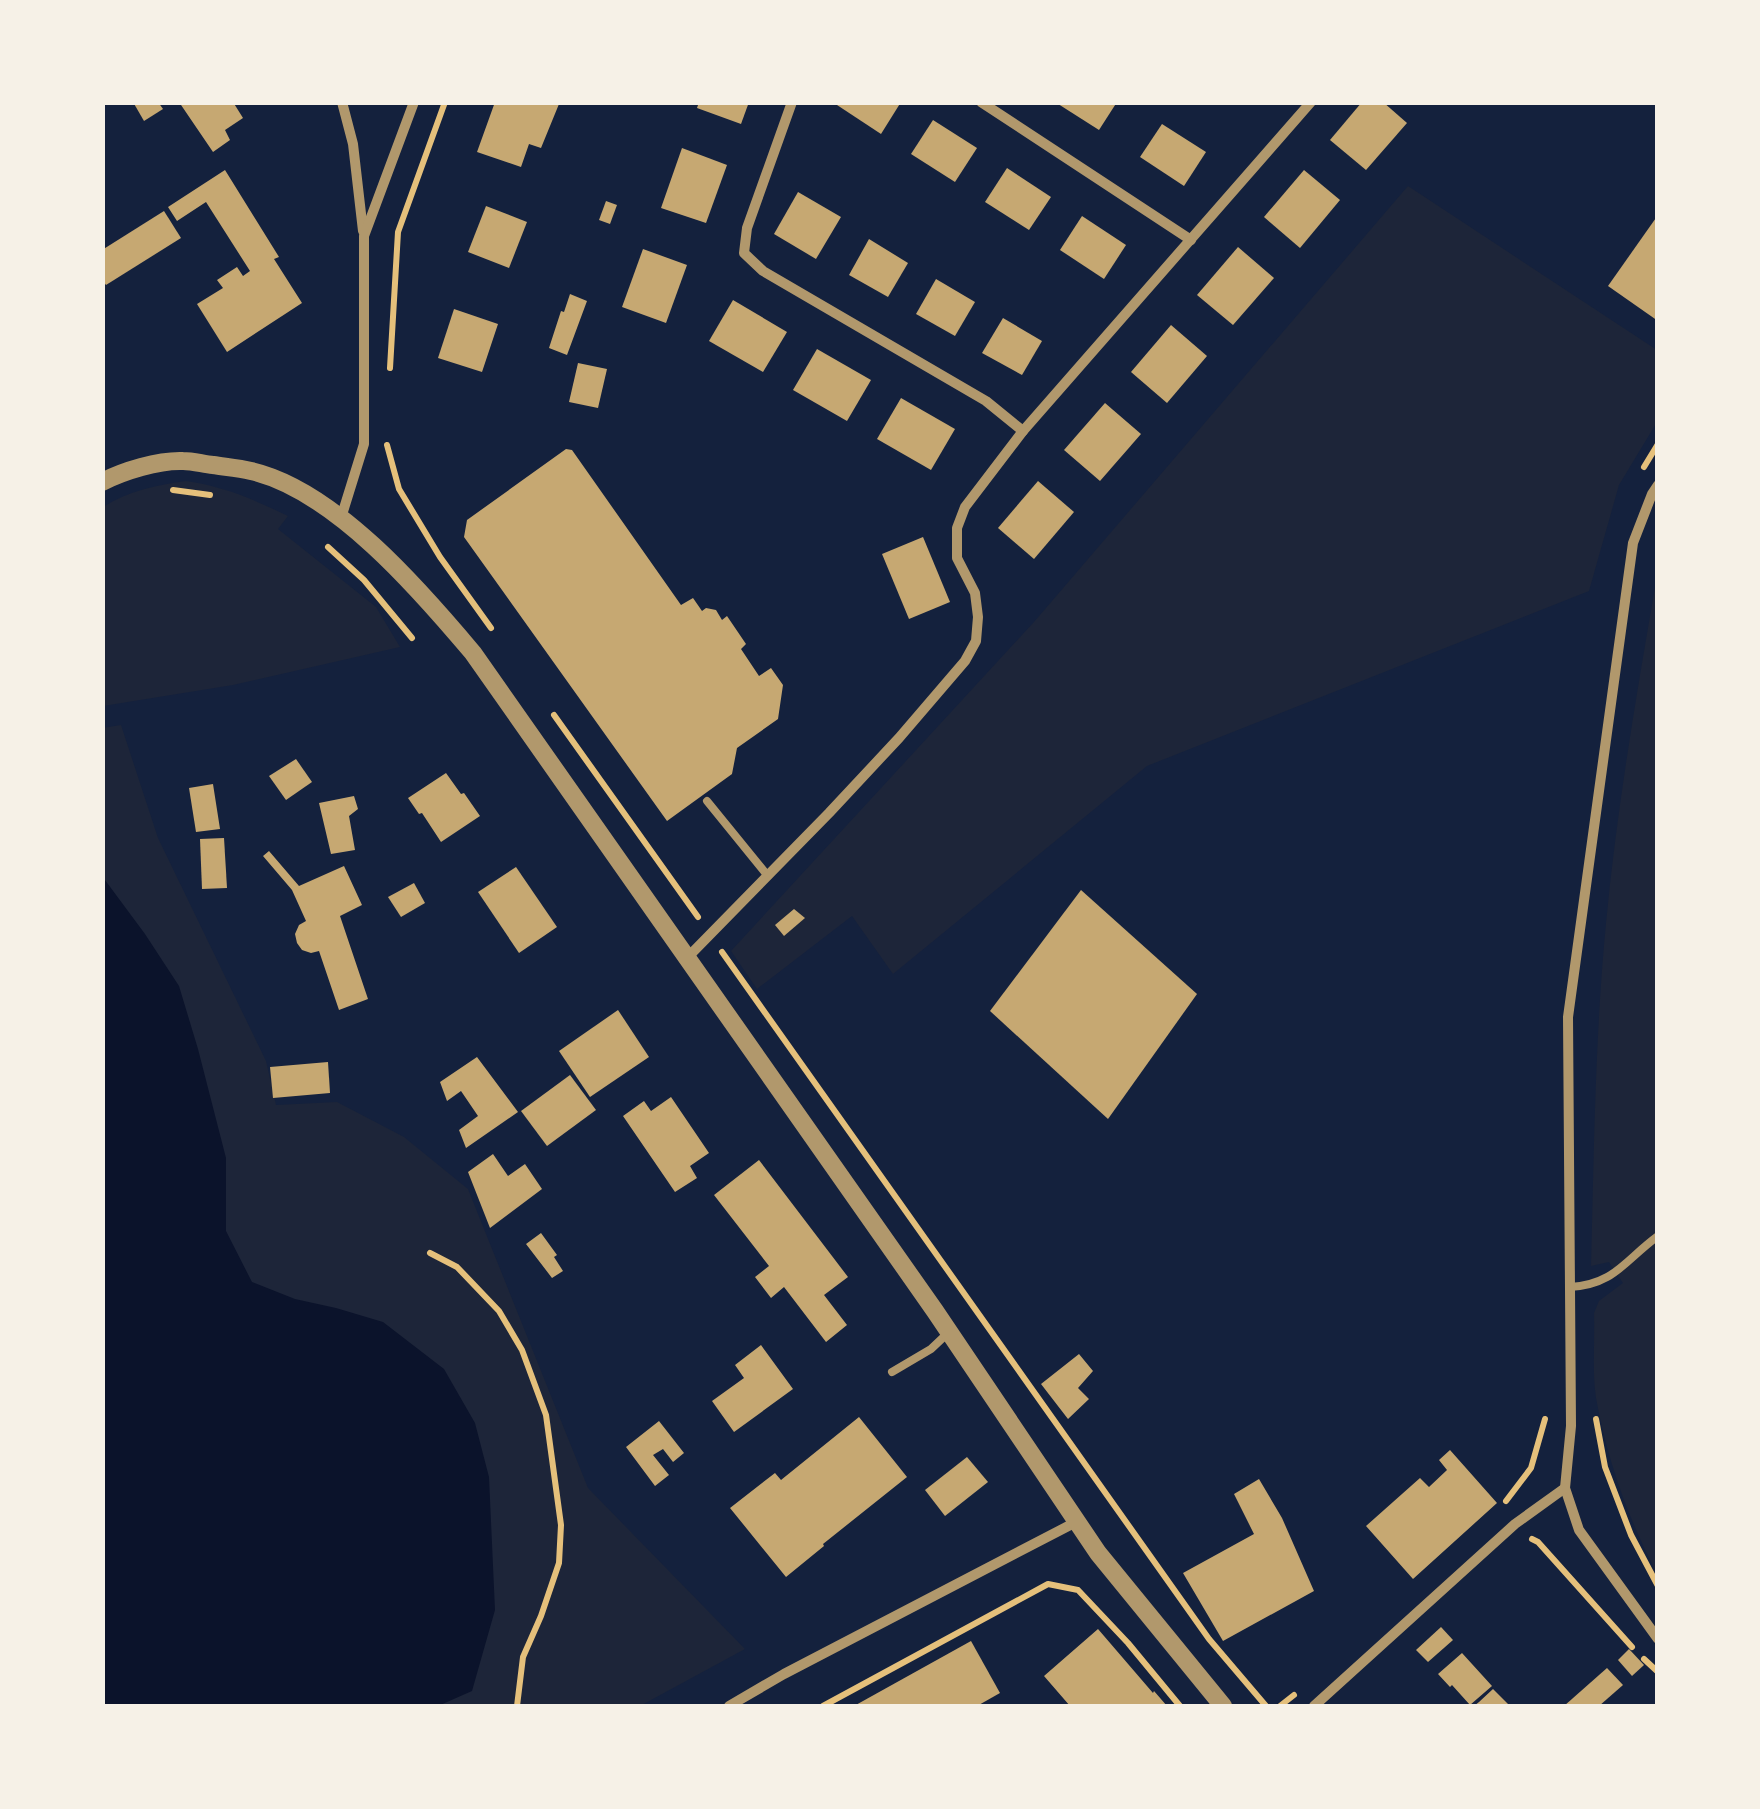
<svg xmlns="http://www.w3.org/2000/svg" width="1760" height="1809" viewBox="0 0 1760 1809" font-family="Mulish,sans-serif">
<rect width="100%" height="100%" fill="#14213d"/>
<g fill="#1d2539">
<polygon points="1408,186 1657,350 1657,422 1619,485 1589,591 1147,766 893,974 852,916 757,989 731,951 1034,622"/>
<path d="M186,481C223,486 255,500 288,516L278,529L376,607L400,647L233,685L103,706V507C128,491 157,485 186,481Z"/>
<path d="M1657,576V1573C1628,1519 1607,1459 1596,1398C1592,1371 1595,1340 1594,1313L1599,1301L1623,1283L1609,1262L1591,1266C1594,1152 1595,1037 1606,923C1617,807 1637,691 1657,576Z"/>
<polygon points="121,725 158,838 266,1061 276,1105 337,1102 404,1137 468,1189 588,1488 745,1649 640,1706 103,1706 102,728"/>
</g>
<polygon fill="#0b132b" points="102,876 145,934 179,986 198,1049 226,1158 226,1231 252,1282 295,1299 336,1308 383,1322 444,1369 475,1423 489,1477 495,1610 472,1691 438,1706 103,1706"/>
<g fill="#c6a872">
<polygon points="133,102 158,102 163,109 144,121"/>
<polygon points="179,102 233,102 243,118 225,130 230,140 213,152"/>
<polygon points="495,102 559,104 541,148 529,144 521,167 477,152"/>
<polygon points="699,102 749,102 741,124 697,108"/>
<polygon points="839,102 901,102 881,134 837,105"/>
<polygon points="1055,102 1117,102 1099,130"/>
<polygon points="1362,102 1383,102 1407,123 1366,170 1330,140"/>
<polygon points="933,120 977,148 955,182 911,154"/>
<polygon points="1162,124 1206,152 1184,186 1140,157"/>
<polygon points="682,148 727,165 706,223 661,208"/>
<polygon points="1007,168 1051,197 1029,230 985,202"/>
<polygon points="225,170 279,257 274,259 302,303 227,352 197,304 223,288 217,280 237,267 243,276 250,271 206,202 177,221 168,207"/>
<polygon points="1304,170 1340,200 1300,248 1264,217"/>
<polygon points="798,192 841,217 816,259 774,234"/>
<polygon points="606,201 617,205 610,224 599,220"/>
<polygon points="486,206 527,222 509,268 468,252"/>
<polygon points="164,211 181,238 106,285 102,280 102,250"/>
<polygon points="1658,215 1658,321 1608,286"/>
<polygon points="1082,216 1126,245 1104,279 1060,250"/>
<polygon points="869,239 908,263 888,297 849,275"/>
<polygon points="1238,247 1274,278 1233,325 1197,295"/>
<polygon points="643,249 687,265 666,323 622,307"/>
<polygon points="936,279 975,302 955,336 916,314"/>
<polygon points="570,294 587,301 567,355 549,348 561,311 564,312"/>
<polygon points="733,300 787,332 763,372 709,341"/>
<polygon points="454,309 498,324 482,372 438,358"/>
<polygon points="1003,318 1042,341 1022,375 982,353"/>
<polygon points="1171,325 1207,356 1167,403 1131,372"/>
<polygon points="817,349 871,380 847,421 793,390"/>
<polygon points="578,363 607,369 598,408 569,402"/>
<polygon points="901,398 955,429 931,470 877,439"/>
<polygon points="1105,403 1141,434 1100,481 1064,450"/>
<polygon points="566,449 572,450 681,605 693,598 702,611 706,608 716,610 722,620 727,616 746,644 741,649 759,676 771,668 783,685 778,719 737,748 732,774 667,821 464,537 467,520"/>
<polygon points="1038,481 1074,512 1034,559 998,528"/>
<polygon points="923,537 950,602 909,619 882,554"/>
<polygon points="296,759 312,782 286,800 269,776"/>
<polygon points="446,773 461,794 464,793 480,816 441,842 422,813 419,814 408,798"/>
<polygon points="213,784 220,829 196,832 189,788"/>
<polygon points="354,796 358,809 349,816 355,850 331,854 319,803"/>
<polygon points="224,838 227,888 202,889 200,839"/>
<polygon points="269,851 299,886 344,866 362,905 340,916 368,999 339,1010 319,951 311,953 302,950 297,943 295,934 299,925 306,921 292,890 263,856"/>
<polygon points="516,867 557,927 519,953 478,892"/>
<polygon points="414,883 425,903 401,917 388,897"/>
<polygon points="1081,890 1197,994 1108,1119 990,1011"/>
<polygon points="794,909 805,918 784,936 775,925"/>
<polygon points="618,1010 649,1057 590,1097 559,1051"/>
<polygon points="477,1057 518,1112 466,1148 459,1130 478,1116 461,1091 447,1101 440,1082"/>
<polygon points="328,1062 330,1093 273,1098 270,1067"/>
<polygon points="570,1075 596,1110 547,1146 521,1111"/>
<polygon points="671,1097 709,1153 690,1166 697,1178 675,1192 623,1116 644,1101 651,1111"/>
<polygon points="493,1154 508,1176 525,1164 542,1189 490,1228 468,1172"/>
<polygon points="759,1160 848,1277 824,1295 847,1325 826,1342 784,1287 771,1298 755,1277 769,1266 714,1195"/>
<polygon points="541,1233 557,1255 554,1257 563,1271 552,1278 526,1244"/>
<polygon points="761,1345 793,1389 734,1432 712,1401 744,1378 735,1365"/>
<polygon points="1079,1354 1093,1371 1078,1388 1089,1399 1068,1419 1041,1384"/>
<polygon points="859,1417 907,1477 823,1544 824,1546 786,1577 730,1508 775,1473 781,1480"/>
<polygon points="659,1421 684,1453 673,1462 663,1449 653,1455 669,1475 655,1486 626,1447"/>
<polygon points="1450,1450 1497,1503 1413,1579 1366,1526 1420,1478 1429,1487 1447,1470 1439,1460"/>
<polygon points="967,1457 988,1482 945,1516 925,1490"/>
<polygon points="1259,1479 1282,1518 1314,1591 1223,1641 1183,1573 1254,1534 1234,1494"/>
<polygon points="1441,1627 1453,1640 1428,1662 1416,1650"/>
<polygon points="1098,1629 1153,1693 1154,1691 1167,1706 1070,1706 1044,1676"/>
<polygon points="971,1641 1000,1693 977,1706 854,1706"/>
<polygon points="1629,1649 1644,1665 1632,1676 1618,1660"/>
<polygon points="1462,1653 1492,1686 1470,1705 1452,1685 1450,1687 1438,1674"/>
<polygon points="1607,1668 1623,1685 1599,1706 1564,1706"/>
<polygon points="1493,1689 1510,1706 1474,1706 1479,1702"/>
</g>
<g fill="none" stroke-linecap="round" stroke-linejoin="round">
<g stroke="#e5c07b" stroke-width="6">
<polyline points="390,368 398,232 445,102"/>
<polyline points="387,445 399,489 440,557 491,628"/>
<polyline points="1644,467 1658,444"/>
<polyline points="173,490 210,495"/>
<polyline points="328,547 364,580 412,638"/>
<polyline points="554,715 698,917"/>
<polyline points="722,952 1209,1639 1266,1706"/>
<polyline points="430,1253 457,1267 499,1311 522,1350 546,1415 561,1525 559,1563 541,1616 523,1657 517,1706"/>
<polyline points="1596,1419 1605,1467 1631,1535 1658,1586"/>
<polyline points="1506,1501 1531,1468 1545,1419"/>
<polyline points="1532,1539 1538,1542 1632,1647"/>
<polyline points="1644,1659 1658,1672"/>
<polyline points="823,1706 1048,1584 1078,1590 1128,1643 1180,1706"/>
<polyline points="1280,1706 1294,1695"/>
</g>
<g stroke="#b1986c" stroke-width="8">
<polyline points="707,801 768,876"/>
<path d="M1570,1287C1614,1285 1625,1260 1658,1236"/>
<polyline points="892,1372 931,1349 949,1332"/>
</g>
<g stroke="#b1986c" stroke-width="10">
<polyline points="342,102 353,144 363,231"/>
<polyline points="792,102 747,228 744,253 763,271 986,401 1023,431"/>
<polyline points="981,102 1191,240"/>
<polyline points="1658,485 1652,494 1633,543 1568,1017 1571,1426 1565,1488 1579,1530 1658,1639"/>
<polyline points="341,518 364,444 364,236 414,102"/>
<polyline points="688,957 829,813 899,738 965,661 976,641 978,617 975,593 957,558 957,528 965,507 1023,431 1311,102"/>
<polyline points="729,1706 784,1674 1076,1522"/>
<polyline points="1314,1706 1515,1524 1565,1488"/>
</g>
<path stroke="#b1986c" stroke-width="18" d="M102,482C123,471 159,460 183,461C193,461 203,464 213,465C226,467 239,468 251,471C334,490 420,590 473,653L935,1311L1098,1553L1223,1706"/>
</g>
<rect width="1760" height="1809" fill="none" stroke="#f6f1e7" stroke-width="210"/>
</svg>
